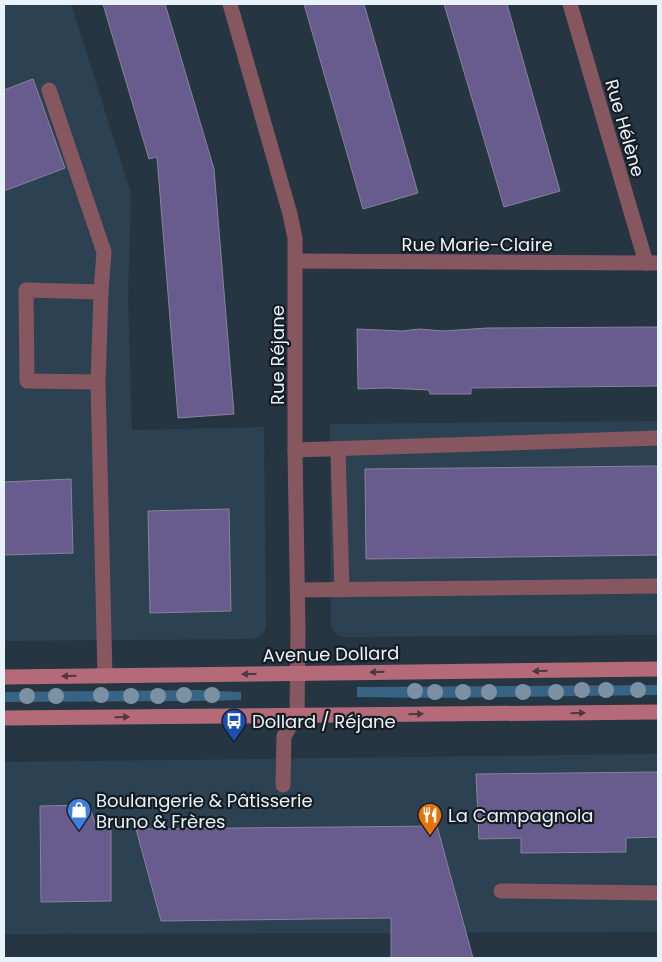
<svg xmlns="http://www.w3.org/2000/svg" width="662" height="962" viewBox="0 0 662 962" font-family="Poppins,sans-serif">
<rect width="100%" height="100%" fill="#263542"/>
<g fill="#2c4252">
<polygon points="4,4 71,4 131,193 128,300 132,430 264,427 266,627 264,632 260,636 253,639 4,641"/>
<polygon points="658,421 658,635 344,637 338,636 334,631 331,626 330,424"/>
<polygon points="658,754 658,932 4,934 4,762"/>
</g>
<g fill="#376384">
<polygon points="658,685 658,695 432,698 357,697 357,687"/>
<polygon points="199,690 241,692 241,700 200,701 4,702 4,692"/>
</g>
<g fill="#685b8e" stroke="#888498">
<polygon points="103,4 165,4 214,169 234,414 178,418 157,157 149,159"/>
<polygon points="304,4 364,4 418,193 363,209"/>
<polygon points="444,4 507,4 560,191 504,207"/>
<polygon points="33,79 65,168 4,191 4,90"/>
<polygon points="658,327 658,386 471,388 471,394 430,394 429,390 386,388 358,389 357,329 402,331 419,329 444,331 487,328"/>
<polygon points="658,466 658,555 366,559 365,469"/>
<polygon points="71,479 73,553 4,555 4,482"/>
<polygon points="229,509 231,611 150,613 148,511"/>
<polygon points="658,772 658,837 626,838 626,852 521,853 521,838 479,839 476,774"/>
<polygon points="89,805 97,829 111,829 111,901 41,902 40,806"/>
<polygon points="437,826 473,958 391,958 391,918 161,921 136,829"/>
</g>
<g fill="none" stroke-linecap="round" stroke-linejoin="round">
<g stroke="#875760" stroke-width="15">
<polyline points="49,90 104,252 101,292"/>
<polyline points="98,382 27,381 26,290 101,292 98,382 105,676"/>
<polyline points="338,449 342,590"/>
<polyline points="295,450 658,438"/>
<polyline points="298,590 658,586"/>
<polyline points="283,785 284,736 297,715"/>
<polyline points="501,891 658,893"/>
</g>
<g stroke="#875760" stroke-width="15">
<polyline points="230,4 290,214 295,238 295,450 298,628 297,715"/>
<polyline points="570,4 646,263"/>
<polyline points="296,261 658,263"/>
</g>
<g stroke="#b46a78" stroke-width="15">
<polyline points="4,677 658,669"/>
<polyline points="4,718 658,712"/>
</g>
</g>
<g fill="#7b91a3">
<circle cx="582" cy="690" r="8"/>
<circle cx="606" cy="690" r="8"/>
<circle cx="638" cy="690" r="8"/>
<circle cx="415" cy="691" r="8"/>
<circle cx="435" cy="692" r="8"/>
<circle cx="463" cy="692" r="8"/>
<circle cx="489" cy="692" r="8"/>
<circle cx="523" cy="692" r="8"/>
<circle cx="556" cy="692" r="8"/>
<circle cx="101" cy="695" r="8"/>
<circle cx="184" cy="695" r="8"/>
<circle cx="212" cy="695" r="8"/>
<circle cx="27" cy="696" r="8"/>
<circle cx="56" cy="696" r="8"/>
<circle cx="131" cy="696" r="8"/>
<circle cx="158" cy="696" r="8"/>
</g>
<defs><path id="oneway-solid" d="M-6-.8H1V-3.2L6.5 0L1 3.2V.8H-6Z" transform="scale(1.25)"/></defs>
<g fill="#4d3740">
<use href="#oneway-solid" transform="translate(540 671) rotate(179)"/>
<use href="#oneway-solid" transform="translate(377 672) rotate(179)"/>
<use href="#oneway-solid" transform="translate(249 674) rotate(179)"/>
<use href="#oneway-solid" transform="translate(69 676) rotate(179)"/>
<use href="#oneway-solid" transform="translate(578 713) rotate(-1)"/>
<use href="#oneway-solid" transform="translate(416 714) rotate(-1)"/>
<use href="#oneway-solid" transform="translate(122 717) rotate(-1)"/>
</g>
<defs>
<symbol id="bus-pin" viewBox="-11 -11 22 30"><path d="M0 17L-7.5 6A9.5 9.5 0 1 1 7.5 6Z" fill="#1a4fb4" stroke="#151c22"/><path d="M-5-6H5V4H4V6H2V4H-2V6H-4V4H-5ZM-3.5-4V0h7V-4ZM-3.5 1.2v1.5H-2V1.2ZM2 1.2v1.5H3.5V1.2Z" fill="#fff"/></symbol>
<symbol id="shop-pin" viewBox="-11 -11 22 30"><path d="M0 17L-7.5 6A9.5 9.5 0 1 1 7.5 6Z" fill="#3f7fe0" stroke="#151c22"/><path d="M-5-2.5h2.3a2.7 3.5 0 0 1 5.4 0H5L5.5 6h-11ZM-1.5-2.5h3a1.5 2.3 0 0 0-3 0Z" fill="#fff"/></symbol>
<symbol id="restaurant-pin" viewBox="-11 -11 22 30"><path d="M0 17L-7.5 6A9.5 9.5 0 1 1 7.5 6Z" fill="#e8710a" stroke="#151c22"/><path d="M-5-6h1v4h1v-4h1v4h1v-4h1v5L-1.5 .5V6h-2V.5L-5-1ZM5-6V6H3V1.5H1.5Q1.5-4 5-6Z" fill="#fff"/></symbol>
</defs>
<g fill-rule="evenodd">
<use href="#bus-pin" x="220" y="707" width="28" height="38"/>
<use href="#shop-pin" x="65" y="796" width="28" height="38"/>
<use href="#restaurant-pin" x="416" y="801" width="28" height="38"/>
</g>
<g text-anchor="middle" dominant-baseline="central" stroke-width="4.5" stroke-linejoin="round" paint-order="stroke">
<g font-size="18" fill="#e8f2fa" stroke="#151c22">
<text transform="translate(625 128) rotate(74)">Rue Hélène</text>
<text x="477" y="244">Rue Marie-Claire</text>
<text transform="translate(277 355) rotate(-90)">Rue Réjane</text>
<text transform="translate(331 654) rotate(-1)">Avenue Dollard</text>
</g>
<g font-size="18" fill="#e8f2fa" stroke="#151c22" text-anchor="start">
<text x="252" y="721">Dollard / Réjane</text>
<text x="96" y="800">Boulangerie &amp; Pâtisserie<tspan x="96" dy="21">Bruno &amp; Frères</tspan></text>
<text x="448" y="815">La Campagnola</text>
</g>
</g>
<rect width="662" height="962" fill="none" stroke="#e8f2fa" stroke-width="10"/>
</svg>
